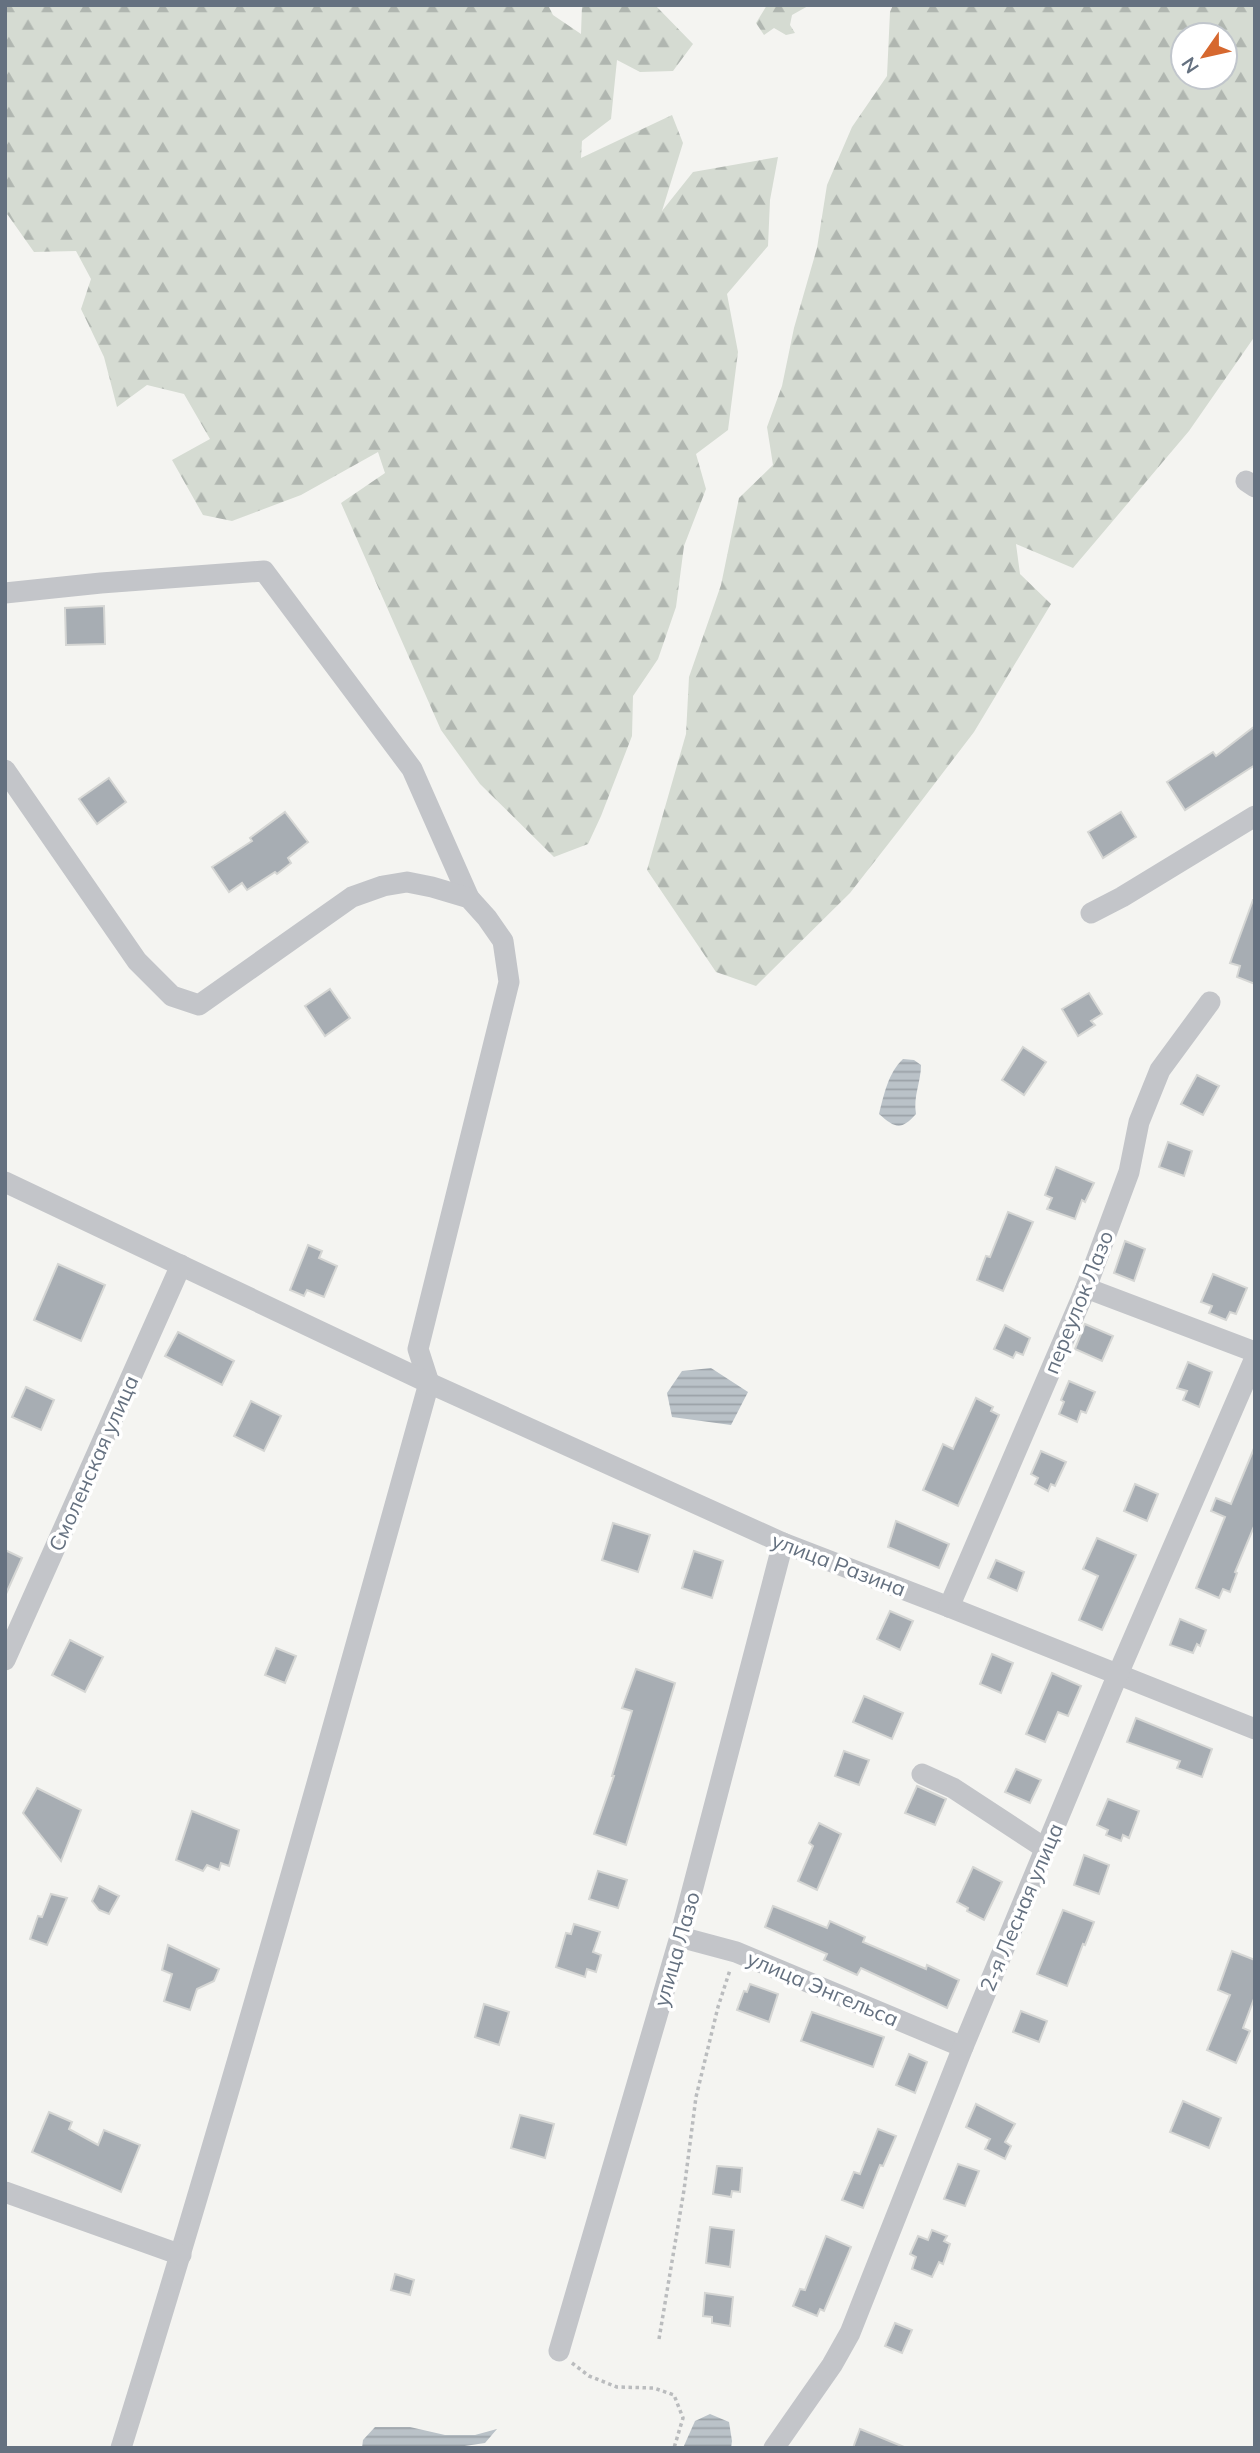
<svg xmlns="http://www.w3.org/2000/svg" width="1260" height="2453" viewBox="0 0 1260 2453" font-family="Mulish,sans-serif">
<defs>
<pattern id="forest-firs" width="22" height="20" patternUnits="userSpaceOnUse" patternTransform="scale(1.75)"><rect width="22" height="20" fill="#d5dbd2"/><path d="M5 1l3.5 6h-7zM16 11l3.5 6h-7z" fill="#b0b6b0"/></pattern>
<pattern id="water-rules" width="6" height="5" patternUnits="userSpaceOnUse" patternTransform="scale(1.75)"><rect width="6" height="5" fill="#bac2c8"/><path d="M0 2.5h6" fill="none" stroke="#9ba2a8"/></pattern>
</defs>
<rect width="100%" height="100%" fill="#f4f4f1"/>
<g fill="url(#forest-firs)" fill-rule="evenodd">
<polygon points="5,5 548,5 553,15 581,34 582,5 655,5 693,44 673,71 640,72 617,60 611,119 582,141 581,158 672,115 683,143 662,211 693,172 778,157 770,200 768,246 727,294 738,352 728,430 696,454 706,489 684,546 676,607 658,659 633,696 632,736 601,816 588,844 554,857 480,784 441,730 341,503 385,473 378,452 301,495 232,521 203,515 172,460 210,439 184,394 147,385 117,407 104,357 81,309 91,279 76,251 34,252 5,211"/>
<polygon points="767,5 808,5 808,6 792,15 790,25 795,33 786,35 774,28 764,35 756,23"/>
<path d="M893,5H1255V336L1189,431L1073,568L1016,544L1020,574L1051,604L974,732L903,825L850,893L756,986L716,972L647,870L686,734L689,677L721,585L739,498L773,465L767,427L782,386L794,328L817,248L827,185L852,127L887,76L890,12ZM1183,35H1225V77H1183Z"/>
</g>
<g fill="url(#water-rules)">
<path d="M903,1059L914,1060L921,1065C921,1082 913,1096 916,1114C901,1131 895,1128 879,1114C884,1095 888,1073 903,1059Z"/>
<polygon points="711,1368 748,1392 731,1425 672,1417 667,1393 682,1371"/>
<polygon points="710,2414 729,2422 732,2441 731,2448 683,2448 695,2421"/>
<polygon points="375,2427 410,2427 445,2435 475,2435 497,2429 485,2443 451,2448 362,2448 363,2440"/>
</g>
<g fill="#a7adb3" stroke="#d5d6d4" stroke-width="2">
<polygon points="104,606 105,644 66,645 65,608"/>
<polygon points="1255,726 1255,765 1185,810 1167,782 1213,752 1216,756"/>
<polygon points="109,778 126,802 97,824 79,799"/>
<polygon points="285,812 308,842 288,858 291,863 277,874 275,872 247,890 242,883 229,892 212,867 252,841 250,838"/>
<polygon points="1121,812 1136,837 1103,858 1088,832"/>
<polygon points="1253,900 1255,900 1255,984 1237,977 1240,966 1230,963"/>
<polygon points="330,989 350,1018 325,1036 305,1006"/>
<polygon points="1089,993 1102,1014 1091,1021 1095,1025 1078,1036 1062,1009"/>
<polygon points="1023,1047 1046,1062 1024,1095 1002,1080"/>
<polygon points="1197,1075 1219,1086 1203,1115 1181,1104"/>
<polygon points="1168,1142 1192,1151 1184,1176 1159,1167"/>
<polygon points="1056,1167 1094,1183 1085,1202 1082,1200 1075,1219 1047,1209 1052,1198 1045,1195"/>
<polygon points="1008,1212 1033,1222 1003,1291 977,1280 986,1256 990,1257"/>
<polygon points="1125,1241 1145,1249 1134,1281 1114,1273"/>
<polygon points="308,1245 322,1251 319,1258 337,1266 324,1297 307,1290 304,1296 290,1290"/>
<polygon points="58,1264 105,1285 81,1341 34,1320"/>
<polygon points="1213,1274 1247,1288 1236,1314 1230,1312 1226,1320 1209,1313 1212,1306 1201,1302"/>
<polygon points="1085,1324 1113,1336 1102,1361 1075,1349"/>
<polygon points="1005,1325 1030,1338 1023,1355 1016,1352 1013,1358 994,1349"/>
<polygon points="178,1332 234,1361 222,1385 165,1356"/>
<polygon points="1188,1362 1212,1372 1199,1407 1183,1400 1187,1391 1177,1388"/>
<polygon points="1069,1381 1095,1392 1086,1413 1081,1411 1077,1422 1059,1414 1064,1402 1061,1400"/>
<polygon points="26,1387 54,1400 41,1430 12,1417"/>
<polygon points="976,1398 993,1407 991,1411 999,1415 958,1506 923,1490 943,1444 953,1449"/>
<polygon points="251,1401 281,1416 264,1451 234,1436"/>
<polygon points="1255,1446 1255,1524 1235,1572 1237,1573 1230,1592 1223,1589 1219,1598 1196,1588 1225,1517 1211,1511 1216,1498 1231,1504"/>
<polygon points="1041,1451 1066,1462 1055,1486 1051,1484 1048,1491 1035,1484 1038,1478 1031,1474"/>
<polygon points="1135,1484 1158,1494 1147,1521 1124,1511"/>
<polygon points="896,1521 949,1544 939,1568 888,1547"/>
<polygon points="613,1523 650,1535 638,1572 602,1560"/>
<polygon points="1097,1538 1136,1555 1102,1630 1079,1620 1098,1576 1083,1569"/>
<polygon points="5,1550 22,1558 5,1596"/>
<polygon points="694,1551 723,1561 712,1598 682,1588"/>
<polygon points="996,1560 1024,1572 1017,1591 988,1578"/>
<polygon points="890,1611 913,1621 900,1650 877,1639"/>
<polygon points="1180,1619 1206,1630 1200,1646 1197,1644 1193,1653 1170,1645"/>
<polygon points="70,1640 103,1657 85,1692 52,1675"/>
<polygon points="276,1648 296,1656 285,1683 265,1675"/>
<polygon points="992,1654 1013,1663 1001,1693 980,1684"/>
<polygon points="636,1669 675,1683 626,1845 594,1834 614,1776 612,1776 632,1711 622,1708"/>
<polygon points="1052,1673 1081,1686 1068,1716 1058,1712 1045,1742 1026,1734"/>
<polygon points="864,1696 903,1713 892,1739 853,1722"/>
<polygon points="1136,1718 1212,1749 1202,1777 1177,1768 1180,1761 1127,1742"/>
<polygon points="844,1751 869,1760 859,1785 835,1776"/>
<polygon points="1016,1769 1041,1780 1030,1803 1005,1792"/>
<polygon points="917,1786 946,1799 935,1825 905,1813"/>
<polygon points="37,1788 81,1810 61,1861 23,1813"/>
<polygon points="1108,1799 1139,1811 1129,1838 1123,1835 1121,1841 1106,1835 1108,1830 1097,1825"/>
<polygon points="192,1811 239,1830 229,1866 221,1863 219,1870 207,1865 203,1871 176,1860"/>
<polygon points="819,1823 841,1834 817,1890 798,1881 813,1846 809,1843"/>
<polygon points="1084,1855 1109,1865 1099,1894 1074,1885"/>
<polygon points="973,1867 1002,1882 984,1920 967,1911 968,1908 957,1902"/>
<polygon points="598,1871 627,1880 618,1908 589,1899"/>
<polygon points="99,1886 119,1896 109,1914 99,1910 92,1901"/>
<polygon points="51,1894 67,1898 47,1945 30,1939 38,1916 42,1917"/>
<polygon points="773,1906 827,1928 830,1921 865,1937 863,1942 926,1969 927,1965 959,1980 947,2008 861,1968 857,1975 824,1960 827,1954 765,1927"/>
<polygon points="1063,1910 1094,1922 1085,1945 1083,1944 1067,1986 1037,1974"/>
<polygon points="574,1924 600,1932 593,1952 601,1955 596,1972 587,1969 585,1977 556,1967 566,1933 571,1934"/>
<polygon points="168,1945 219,1969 214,1981 197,1989 190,2010 164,2001 172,1974 162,1970"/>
<polygon points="1232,1951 1255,1960 1255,1996 1243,2028 1250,2031 1236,2063 1207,2050 1230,1995 1218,1990"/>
<polygon points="750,1984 778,1994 769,2022 737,2010 744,1991 747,1992"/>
<polygon points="484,2004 509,2012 499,2045 475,2037"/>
<polygon points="1021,2011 1047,2021 1039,2042 1013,2032"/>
<polygon points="812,2012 884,2037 873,2067 801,2041"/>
<polygon points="909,2054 927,2062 915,2093 896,2085"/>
<polygon points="1183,2101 1221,2118 1209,2148 1170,2132"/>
<polygon points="976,2104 1015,2124 1005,2142 1011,2146 1005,2159 985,2149 990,2139 966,2127"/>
<polygon points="49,2112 72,2122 69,2129 98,2145 104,2130 140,2145 121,2192 32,2152"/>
<polygon points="520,2115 554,2124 545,2158 511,2148"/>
<polygon points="878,2129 896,2136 883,2166 880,2165 863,2208 842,2200 854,2172 860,2174"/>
<polygon points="958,2164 979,2171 965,2206 944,2199"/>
<polygon points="717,2166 742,2168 740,2192 732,2191 731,2197 713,2194"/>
<polygon points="710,2227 734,2230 730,2267 706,2263"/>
<polygon points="932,2230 947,2236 944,2241 950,2244 943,2264 939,2262 932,2277 912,2269 916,2257 910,2254 918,2236 928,2240"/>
<polygon points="826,2236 851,2247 824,2311 820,2309 817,2316 793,2306 800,2289 805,2290"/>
<polygon points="395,2274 414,2280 410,2295 391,2290"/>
<polygon points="705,2293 733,2297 730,2326 712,2323 712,2317 703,2316"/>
<polygon points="895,2323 912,2330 902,2353 885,2346"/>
<polygon points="860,2429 904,2447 904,2448 853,2448"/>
</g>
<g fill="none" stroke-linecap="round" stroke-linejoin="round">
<g stroke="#babcbe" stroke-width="3.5" stroke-dasharray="3.5 3.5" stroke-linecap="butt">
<polyline points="659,2339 684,2190 696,2097 718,2007 730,1970"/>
<polyline points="572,2363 589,2376 617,2387 654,2388 674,2395 683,2418 674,2448"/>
</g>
<g stroke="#c3c5c9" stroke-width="21">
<polyline points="1246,481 1255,487"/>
<polyline points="5,593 101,583 264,571 412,769 469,898"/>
<path d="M5,770L137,961L172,996L199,1005L352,897L383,886L407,882L432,887L469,898L487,918L503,941L509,982L418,1349L429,1383C330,1739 231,2095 121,2448"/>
<polyline points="1091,913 1122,897 1255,816"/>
<polyline points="5,1182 429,1383 783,1543 949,1607 1255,1729"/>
<polyline points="1086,1288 1255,1352"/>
<polyline points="949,1607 1086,1288 1129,1172 1139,1122 1160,1070 1210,1002"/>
<polyline points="5,1660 181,1265"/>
<polyline points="922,1774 953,1788 1046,1849"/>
<polyline points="680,1937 736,1952 963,2047"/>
<polyline points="5,2192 181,2255"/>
<polyline points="559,2351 680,1937 783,1543"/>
<polyline points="774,2448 832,2365 850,2333 963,2047 1118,1674 1255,1358"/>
</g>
</g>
<g text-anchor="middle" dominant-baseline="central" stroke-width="7" stroke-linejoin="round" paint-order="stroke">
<g font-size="21" fill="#657180" stroke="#fff">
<text transform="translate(1078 1302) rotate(-68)">переулок Лазо</text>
<text transform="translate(93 1463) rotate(-66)">Смоленская улица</text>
<text transform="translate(839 1564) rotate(21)">улица Разина</text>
<text transform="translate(1021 1907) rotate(-67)">2-я Лесная улица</text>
<text transform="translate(676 1949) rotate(-74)">улица Лазо</text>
<text transform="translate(823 1988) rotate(23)">улица Энгельса</text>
</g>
</g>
<rect width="1260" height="2453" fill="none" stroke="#657180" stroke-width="14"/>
<g transform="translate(1204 56) rotate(236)"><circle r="33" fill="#ffffff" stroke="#c1c6cc" stroke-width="2"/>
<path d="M0-5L12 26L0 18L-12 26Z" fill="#d6682f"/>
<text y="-10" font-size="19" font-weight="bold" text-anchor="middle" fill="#657180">N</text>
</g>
</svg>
